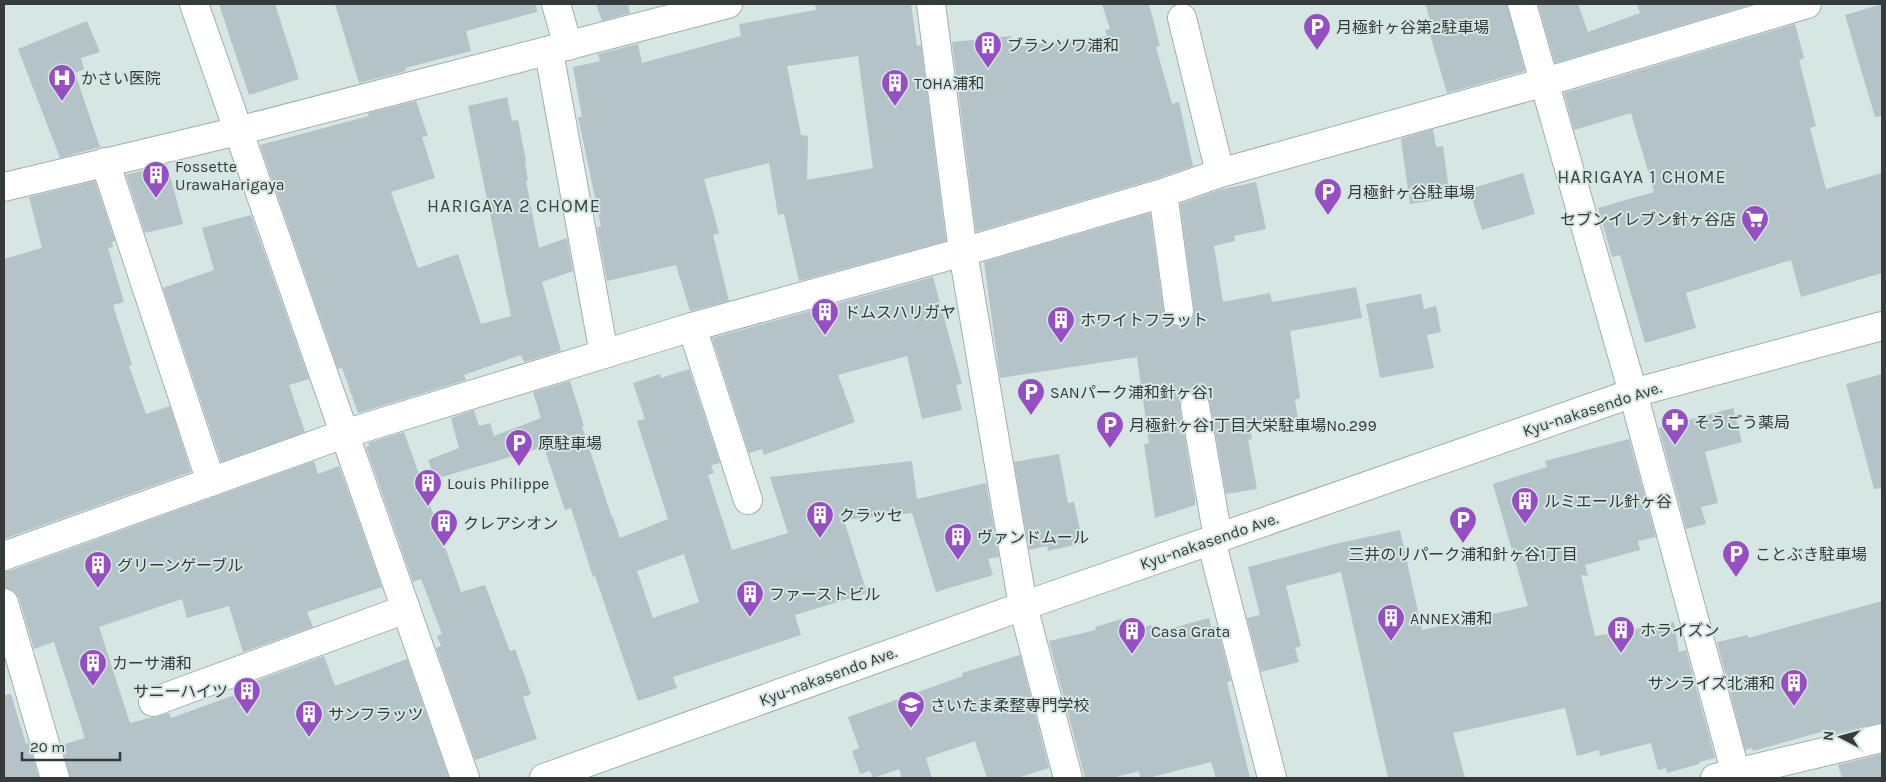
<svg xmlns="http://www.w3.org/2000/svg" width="1886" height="782" viewBox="0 0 1886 782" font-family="Karla,'Noto Sans JP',sans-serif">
<rect width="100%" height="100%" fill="#d5e6e3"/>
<g fill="#b4c3c7" fill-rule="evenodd">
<polygon points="219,4 275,4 299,79 249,95"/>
<polygon points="335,4 536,4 537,12 466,31 471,51 405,68 406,71 359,83"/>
<polygon points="596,4 628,4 630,13 602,21"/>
<path d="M815,4H911L917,46L921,45L946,241L799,281L784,214L778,215L769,163L704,179L719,233L713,235L729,301L690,311L676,265L607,281L597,228L601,226L578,117H582L573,67L600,61L598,54L638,44L642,63L741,36L739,24L816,10ZM858,56L873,168L807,180L808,136L801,135L787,66Z"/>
<polygon points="1102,4 1149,4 1160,46 1156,47 1172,104 1179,102 1193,166 1158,178 976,232 952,42 1011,36 1013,47 1107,36 1105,30 1110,29"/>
<polygon points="1425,4 1507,4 1525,71 1447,93 1426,21 1430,20"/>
<polygon points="1538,4 1578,4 1588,32 1640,13 1637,4 1753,4 1555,63"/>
<polygon points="1882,4 1882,116 1875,117 1845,15"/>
<polygon points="87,21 100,52 81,58 84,69 75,73 100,147 60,158 18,49"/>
<polygon points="1795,24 1804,58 1799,60 1816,126 1810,128 1826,189 1882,173 1882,273 1801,297 1791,260 1686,293 1696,328 1645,343 1620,255 1612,257 1598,208 1654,192 1631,113 1574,130 1564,93"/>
<polygon points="507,97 512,121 518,120 526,161 525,161 528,181 526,181 539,248 567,238 573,271 542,282 561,351 524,362 521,355 464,375 466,380 358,413 342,368 338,369 260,145 369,116 368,113 416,101 428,136 422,137 435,178 391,192 418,268 458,254 481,324 511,316 468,106"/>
<polygon points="1433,129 1436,147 1443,146 1450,198 1410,204 1401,139"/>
<polygon points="167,164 183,224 145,233 126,175"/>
<polygon points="1523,173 1535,214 1482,230 1469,189"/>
<polygon points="95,181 115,241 112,242 113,247 108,248 124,302 113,305 132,365 129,366 146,414 170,406 191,472 4,539 4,259 42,248 29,197"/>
<polygon points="1256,182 1266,229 1234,236 1235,241 1214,246 1223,302 1270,293 1272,302 1356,287 1362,318 1290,331 1300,398 1295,400 1298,419 1250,427 1252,439 1248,440 1257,489 1226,494 1210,403 1207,396 1200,391 1192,391 1185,394 1180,401 1180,409 1195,499 1195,505 1155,518 1144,444 1149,443 1137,357 1000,378 984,262 1150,213 1164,313 1166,320 1173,325 1182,326 1189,323 1193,317 1194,309 1180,204 1219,190"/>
<polygon points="251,215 309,379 289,385 305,432 221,462 163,288 214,270 202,228"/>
<polygon points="933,277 962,384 956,385 962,410 922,419 907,356 838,375 855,422 764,455 762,449 749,453 712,338"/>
<polygon points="1421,294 1424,309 1436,306 1441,332 1427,335 1434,368 1380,378 1366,304"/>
<path d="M689,369L720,463L711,465L714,473L708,475L732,550L788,533L770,477L912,461L917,499L986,483L999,557L988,559L993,575L936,592L912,513L844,520L867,593L795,615L801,635L673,677L677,688L638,701L595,576L593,577L571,508L565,510L544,447L435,479L428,460L459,448L451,418L474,410L479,426L490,423L494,436L541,418L533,392L570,381L584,426H582L612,518L613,517L620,538L668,519L637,421L645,419L633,383L660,374L661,378ZM684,554L699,602L653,618L637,571Z"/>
<polygon points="1882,374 1882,488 1874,489 1846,384"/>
<polygon points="1733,408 1742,442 1705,452 1718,503 1701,507 1706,524 1686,529 1659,428"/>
<polygon points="404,432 461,592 485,585 510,651 515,649 531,694 523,697 537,739 475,760 436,648 441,646 437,636 442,634 421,579 413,582 366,447 369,446 368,443"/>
<polygon points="1629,439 1656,537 1638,541 1640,550 1585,565 1588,576 1581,575 1595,636 1674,622 1679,652 1686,650 1715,758 1699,762 1699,764 1667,773 1666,768 1658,770 1651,743 1600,756 1599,750 1577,756 1565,708 1453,733 1465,778 1388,778 1341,572 1286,586 1301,646 1295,648 1299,662 1261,672 1247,618 1260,615 1248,567 1335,544 1400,530 1422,630 1528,606 1493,484 1547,467 1545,461"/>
<polygon points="1059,454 1068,503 1074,502 1083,543 1048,551 1047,546 1029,550 1014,462"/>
<polygon points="314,461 318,474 339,466 382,587 307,612 313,627 243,652 229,606 187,618 182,599 99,627 130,723 169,713 171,718 254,688 253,682 324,656 335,686 407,659 449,778 70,778 62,745 85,738 54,642 34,649 19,598 14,591 4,588 4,571 9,571"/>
<polygon points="1882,601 1882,723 1830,734 1828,730 1753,751 1752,748 1745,750 1717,642 1748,635 1748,638"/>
<polygon points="1209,618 1211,627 1217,626 1231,681 1227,682 1250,778 1216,778 1211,762 1148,778 1140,778 1139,771 1112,778 1085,778 1049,641 1096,630 1095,627 1122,619 1126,633 1151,625 1154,633"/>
<polygon points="1020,655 1049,768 1017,778 987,778 975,741 926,758 932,778 902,778 899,769 873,778 870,771 860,774 852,751 859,748 848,717 963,676 962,673"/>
<polygon points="11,694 26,744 29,743 39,778 4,778 4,695"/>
<polygon points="1882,754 1882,778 1842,778 1838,765"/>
</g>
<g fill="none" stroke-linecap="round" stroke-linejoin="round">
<defs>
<g id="minor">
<polyline points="194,4 465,778"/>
<polyline points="556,4 568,46"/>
<polyline points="931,4 963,252 1023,606 1068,778"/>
<polyline points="1522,4 1633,393 1737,778"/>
<polyline points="1182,18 1220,173"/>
<polyline points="549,52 604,354"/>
<polyline points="105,162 211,482"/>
<polyline points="4,187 238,131 728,4"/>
<polyline points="1163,193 1179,311"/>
<polyline points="692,327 748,500"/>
<polyline points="1195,406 1218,538"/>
<polyline points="1211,540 1272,778"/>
<polyline points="4,556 344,434 604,354 692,327 963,252 1163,193 1220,173 1545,82 1807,4"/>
<polyline points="4,603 55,778"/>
<polyline points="153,702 406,609"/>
<polyline points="1715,778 1882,738"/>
</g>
<polyline id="major" points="544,778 1023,606 1633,393 1882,326"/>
</defs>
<use href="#minor" stroke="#a0b0ae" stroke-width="30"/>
<use href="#major" stroke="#a0b0ae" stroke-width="30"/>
<use href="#minor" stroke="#fff" stroke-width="28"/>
<use href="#major" stroke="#fff" stroke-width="28"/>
</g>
<defs>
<symbol id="parking-pin" viewBox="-11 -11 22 30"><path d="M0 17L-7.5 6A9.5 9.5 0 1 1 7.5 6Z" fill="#954fc2" stroke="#d5e6e3"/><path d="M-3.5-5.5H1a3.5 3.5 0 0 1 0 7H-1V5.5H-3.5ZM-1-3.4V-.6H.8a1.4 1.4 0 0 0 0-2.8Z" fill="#fff"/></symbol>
<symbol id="building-pin" viewBox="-11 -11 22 30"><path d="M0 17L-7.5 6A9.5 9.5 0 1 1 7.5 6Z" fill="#954fc2" stroke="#d5e6e3"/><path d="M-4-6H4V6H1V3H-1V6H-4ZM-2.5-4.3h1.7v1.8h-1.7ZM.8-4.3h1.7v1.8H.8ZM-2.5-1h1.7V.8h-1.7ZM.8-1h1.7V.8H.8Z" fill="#fff"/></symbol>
<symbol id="hospital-pin" viewBox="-11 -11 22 30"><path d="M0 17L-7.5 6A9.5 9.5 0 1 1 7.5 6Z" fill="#954fc2" stroke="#d5e6e3"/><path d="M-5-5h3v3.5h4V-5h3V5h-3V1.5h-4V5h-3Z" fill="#fff"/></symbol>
<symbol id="supermarket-pin" viewBox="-11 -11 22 30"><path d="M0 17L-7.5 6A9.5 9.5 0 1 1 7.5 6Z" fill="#954fc2" stroke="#d5e6e3"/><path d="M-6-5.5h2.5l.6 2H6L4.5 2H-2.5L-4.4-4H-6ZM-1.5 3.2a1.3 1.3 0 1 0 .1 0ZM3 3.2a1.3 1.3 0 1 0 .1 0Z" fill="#fff"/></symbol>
<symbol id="pharmacy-pin" viewBox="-11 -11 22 30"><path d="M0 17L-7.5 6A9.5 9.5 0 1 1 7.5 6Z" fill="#954fc2" stroke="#d5e6e3"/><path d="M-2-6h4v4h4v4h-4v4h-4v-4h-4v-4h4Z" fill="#fff"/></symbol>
<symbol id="university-pin" viewBox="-11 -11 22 30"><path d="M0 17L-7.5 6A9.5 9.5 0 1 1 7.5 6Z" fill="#954fc2" stroke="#d5e6e3"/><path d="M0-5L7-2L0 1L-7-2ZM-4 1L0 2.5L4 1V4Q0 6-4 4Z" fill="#fff"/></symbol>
</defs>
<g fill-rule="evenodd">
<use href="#parking-pin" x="1301" y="11" width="32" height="43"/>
<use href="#building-pin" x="972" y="29" width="32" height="43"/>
<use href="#hospital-pin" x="46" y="62" width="32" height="43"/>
<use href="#building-pin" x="879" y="67" width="32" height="43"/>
<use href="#building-pin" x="140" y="159" width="32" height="43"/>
<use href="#parking-pin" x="1312" y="176" width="32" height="43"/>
<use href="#supermarket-pin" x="1739" y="203" width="32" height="43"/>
<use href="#building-pin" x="809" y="296" width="32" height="43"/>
<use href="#building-pin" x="1045" y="304" width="32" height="43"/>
<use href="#parking-pin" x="1015" y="376" width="32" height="43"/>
<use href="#pharmacy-pin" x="1659" y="406" width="32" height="43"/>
<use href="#parking-pin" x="1094" y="409" width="32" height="43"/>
<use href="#parking-pin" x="503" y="427" width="32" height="43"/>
<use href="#building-pin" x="412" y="467" width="32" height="43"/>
<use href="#building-pin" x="1509" y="485" width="32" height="43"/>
<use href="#building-pin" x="804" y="499" width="32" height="43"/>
<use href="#parking-pin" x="1447" y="504" width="32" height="43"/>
<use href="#building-pin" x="428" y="507" width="32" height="43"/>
<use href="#building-pin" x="942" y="521" width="32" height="43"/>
<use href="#parking-pin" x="1720" y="538" width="32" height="43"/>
<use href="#building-pin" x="82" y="549" width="32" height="43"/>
<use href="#building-pin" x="734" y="578" width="32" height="43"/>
<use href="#building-pin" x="1375" y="602" width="32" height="43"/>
<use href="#building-pin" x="1605" y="614" width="32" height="43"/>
<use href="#building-pin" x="1116" y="615" width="32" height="43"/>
<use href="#building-pin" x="77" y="647" width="32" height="43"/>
<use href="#building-pin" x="1778" y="667" width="32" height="43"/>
<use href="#building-pin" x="231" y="675" width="32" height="43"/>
<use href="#university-pin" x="895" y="689" width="32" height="43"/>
<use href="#building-pin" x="293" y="698" width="32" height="43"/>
</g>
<g text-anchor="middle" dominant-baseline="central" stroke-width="4" stroke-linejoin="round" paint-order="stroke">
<g font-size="16" fill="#353b3a" stroke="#d5e6e3" text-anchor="start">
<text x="1336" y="27">月極針ヶ谷第2駐車場</text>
<text x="1007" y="45">ブランソワ浦和</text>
<text x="81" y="78">かさい医院</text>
<text x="914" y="83">TOHA浦和</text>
<text x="175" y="166">Fossette<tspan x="175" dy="18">UrawaHarigaya</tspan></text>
<text x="1347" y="192">月極針ヶ谷駐車場</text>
<text x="1736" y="219" text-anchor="end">セブンイレブン針ヶ谷店</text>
<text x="844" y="312">ドムスハリガヤ</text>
<text x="1080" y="320">ホワイトフラット</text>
<text x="1050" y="392">SANパーク浦和針ヶ谷1</text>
<text x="1694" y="422">そうごう薬局</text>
<text x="1129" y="425">月極針ヶ谷1丁目大栄駐車場No.299</text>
<text x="538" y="443">原駐車場</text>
<text x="447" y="483">Louis Philippe</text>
<text x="1544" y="501">ルミエール針ヶ谷</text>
<text x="839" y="515">クラッセ</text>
<text x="463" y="523">クレアシオン</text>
<text x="977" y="537">ヴァンドムール</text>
<text x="1463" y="554" text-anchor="middle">三井のリパーク浦和針ヶ谷1丁目</text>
<text x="1755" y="554">ことぶき駐車場</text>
<text x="117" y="565">グリーンゲーブル</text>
<text x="769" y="594">ファーストビル</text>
<text x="1410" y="618">ANNEX浦和</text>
<text x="1640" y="630">ホライズン</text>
<text x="1151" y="631">Casa Grata</text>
<text x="112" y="663">カーサ浦和</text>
<text x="1775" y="683" text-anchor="end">サンライズ北浦和</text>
<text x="228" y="691" text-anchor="end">サニーハイツ</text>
<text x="930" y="705">さいたま柔整専門学校</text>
<text x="328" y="714">サンフラッツ</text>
</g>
<g font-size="16" fill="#353b3a" stroke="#d5e6e3">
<text transform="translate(1592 409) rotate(-18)">Kyu-nakasendo Ave.</text>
<text transform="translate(1209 541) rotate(-19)">Kyu-nakasendo Ave.</text>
<text transform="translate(828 676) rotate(-20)">Kyu-nakasendo Ave.</text>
</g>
<g font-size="18" letter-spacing="1" fill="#384644" stroke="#d5e6e3">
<text x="1642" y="177">HARIGAYA 1 CHOME</text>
<text x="514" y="206">HARIGAYA 2 CHOME</text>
</g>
</g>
<rect width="1886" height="782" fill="none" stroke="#353b3a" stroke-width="10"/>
<g transform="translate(1841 737) rotate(276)" stroke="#d5e6e3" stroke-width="4" paint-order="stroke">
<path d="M0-4L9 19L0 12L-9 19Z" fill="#353b3a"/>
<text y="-8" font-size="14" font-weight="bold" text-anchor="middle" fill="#353b3a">N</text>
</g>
<path d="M22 752v8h98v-8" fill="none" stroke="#353b3a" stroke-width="2.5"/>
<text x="30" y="752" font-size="15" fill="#353b3a" stroke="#d5e6e3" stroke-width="4" paint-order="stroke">20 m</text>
</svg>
